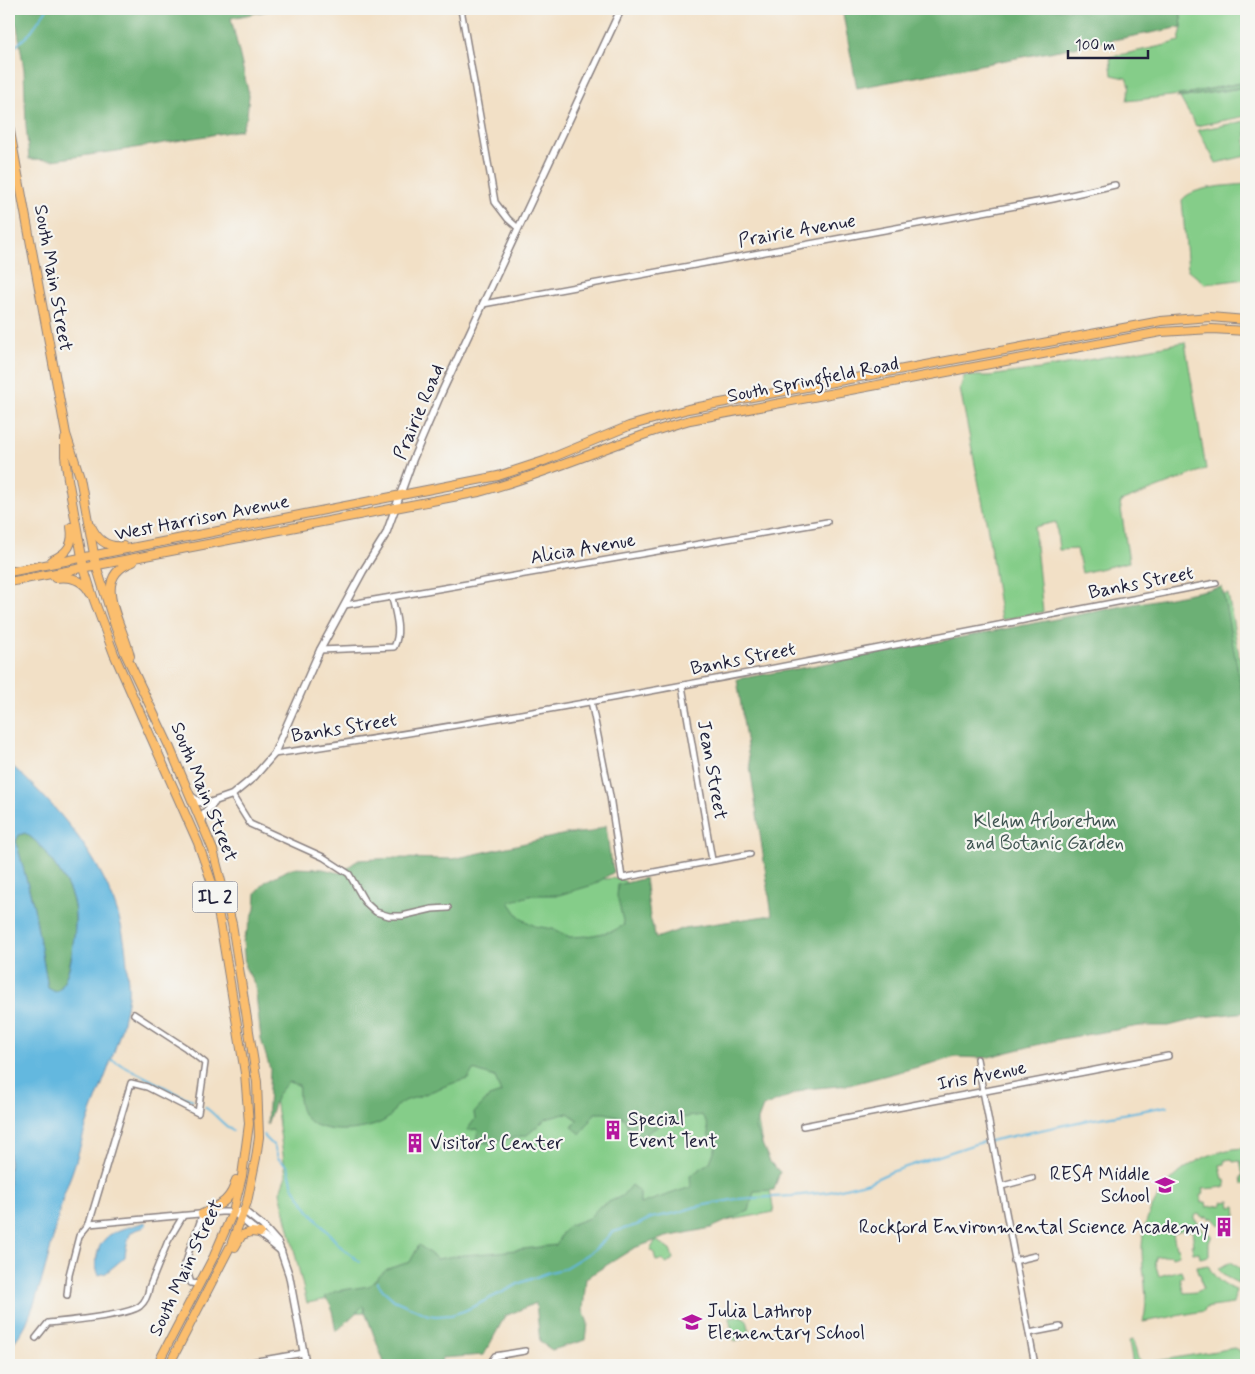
<svg xmlns="http://www.w3.org/2000/svg" width="1255" height="1374" viewBox="0 0 1255 1374" font-family="Mynerve,sans-serif">
<rect width="100%" height="100%" fill="#f6f6f2"/>
<filter id="ink" filterUnits="userSpaceOnUse"><feTurbulence type="fractalNoise" baseFrequency=".02" numOctaves="2"/><feDisplacementMap in="SourceGraphic" scale="10" xChannelSelector="R" yChannelSelector="G"/><feConvolveMatrix kernelMatrix="1 2 1 2 8 2 1 2 1" color-interpolation-filters="sRGB"/></filter>
<filter id="wash" filterUnits="userSpaceOnUse"><feTurbulence type="fractalNoise" baseFrequency=".0096" numOctaves="4" result="noise"/><feDisplacementMap in="SourceGraphic" scale="20" xChannelSelector="R" yChannelSelector="G"/><feGaussianBlur stdDeviation="1.12" result="paint"/><feColorMatrix in="noise" values="0 0 0 0 0 0 0 0 0 0 0 0 0 0 0 0 0 1.4 0 .05"/><feComposite in="paint" operator="in"/></filter>
<g filter="url(#wash)">
<rect width="100%" height="100%" fill="#f2e0c6"/>
<g fill="#85cd89" stroke="#547862">
<polygon points="1180,9 1246,9 1246,82 1180,95 1127,101 1130,85 1126,78 1112,75 1110,57 1166,45 1179,41 1182,27"/>
<polygon points="1246,87 1246,116 1196,126 1180,98"/>
<polygon points="1246,121 1246,156 1216,163 1198,130"/>
<path d="M1246,184V279L1205,284L1188,270L1182,200C1193,186 1229,186 1246,184Z"/>
<polygon points="1185,342 1206,469 1120,502 1129,562 1082,573 1077,549 1059,550 1056,522 1034,527 1043,612 1001,620 987,525 960,389 964,376 989,376 1040,369"/>
<polygon points="1228,594 1246,695 1246,998 776,1088 755,1105 774,1212 644,1236 382,1324 364,1312 343,1313 339,1297 307,1303 280,1192 286,1175 262,1008 469,875 597,851 604,879 618,878 625,881 638,941 779,918 1154,605"/>
<path d="M1246,1148V1184H1242L1241,1177L1243,1176L1240,1161L1233,1162L1232,1159L1225,1160V1164L1220,1165L1223,1180H1225L1226,1187L1203,1189L1204,1193L1201,1195L1202,1203L1206,1202L1207,1207L1222,1205V1202L1230,1201L1231,1207L1236,1206L1237,1215L1227,1219L1219,1225L1212,1217L1210,1219L1206,1216L1204,1218L1198,1214L1194,1216V1219L1199,1223L1198,1224L1203,1229L1202,1230L1212,1235L1209,1243V1256L1200,1258L1199,1252L1193,1253L1192,1245H1194L1192,1230L1186,1231L1185,1229L1173,1233L1176,1248H1178L1179,1255L1172,1257L1171,1255L1156,1257L1155,1263L1159,1276L1181,1270L1183,1277L1180,1278L1184,1293L1196,1292L1203,1289L1200,1274H1198L1196,1267L1208,1265C1214,1278 1223,1286 1236,1290L1233,1304L1205,1308L1204,1311L1143,1322C1150,1298 1142,1274 1142,1250C1142,1193 1192,1149 1246,1148Z"/>
<polygon points="656,1240 671,1251 673,1259 667,1264 661,1260 656,1261 654,1253 650,1250"/>
<polygon points="1230,1262 1241,1269 1238,1283 1226,1277 1218,1269"/>
<polygon points="741,1316 747,1320 751,1337 734,1341 729,1318"/>
<polygon points="1133,1340 1138,1359 1145,1363 1234,1348 1240,1351 1242,1356 1238,1364 1233,1365 1133,1365 1129,1341"/>
</g>
<g fill="#6cb075" stroke="#476958">
<polygon points="9,9 277,9 231,18 249,95 247,116 241,130 117,151 53,160 29,159 26,126 24,70 17,25 9,18"/>
<polygon points="842,9 1180,9 1182,27 857,88"/>
<polygon points="1246,82 1246,87 1176,98 1180,95"/>
<path d="M1222,587L1246,714V1012L1204,1017L1169,1026H1140L1060,1039L985,1058L956,1057L849,1085L806,1089L763,1107L755,1128L770,1162L780,1172L774,1190L754,1191L749,1211L711,1228L666,1237L634,1248L586,1278L583,1310L588,1323L586,1340L552,1350L540,1342L536,1303L505,1316L484,1355L442,1358L441,1365H385L363,1306L336,1332L331,1305L325,1297L336,1291L369,1286L387,1269L410,1262L419,1245L437,1259L454,1256L499,1252L556,1245L562,1233L570,1225L589,1218L600,1206L622,1196L631,1185L640,1192V1204L691,1187L690,1176L710,1162L718,1141L709,1136L707,1124L702,1115L669,1120L642,1136L631,1138L629,1129L624,1118L605,1113H595L581,1134L572,1127L578,1120L568,1113L546,1119L527,1135L487,1143L479,1142L475,1147L478,1129L467,1130L475,1119L474,1113L489,1097L501,1093L495,1077L473,1070L468,1079C450,1083 434,1091 417,1097C411,1099 403,1101 399,1104C394,1108 392,1116 387,1119C369,1132 321,1136 306,1118C299,1111 298,1095 299,1085L288,1082L277,1095L267,1125L270,1069L261,1039L255,985L245,967L243,941L255,909L256,893L266,881L292,868L323,869L340,873L358,860L395,858L453,859L566,834L592,832L606,825L610,857L614,872L593,885L559,895H533L509,902L520,918L535,926L553,929L570,937L588,936L613,931L624,925L617,896L618,885L645,878L650,917L656,938L685,928L772,915L737,679L807,667Z"/>
<path d="M25,833C38,842 43,848 52,861C73,891 79,907 73,944C72,955 70,964 67,974C64,981 62,990 54,993L48,988L34,908L16,841L19,835Z"/>
</g>
<g fill="#63b8df" stroke="#426d8d" fill-rule="evenodd">
<path d="M9,763C69,817 123,881 127,966C127,976 129,986 128,996C122,1039 104,1078 89,1118C81,1140 77,1162 68,1183C62,1198 59,1215 55,1230C48,1259 38,1297 26,1324C22,1333 14,1341 9,1349ZM25,833C38,842 43,848 52,861C73,891 79,906 73,944C72,954 71,964 67,974C64,981 62,990 55,992L48,988L34,908L16,841L19,835Z"/>
<path d="M145,1222L147,1224C143,1230 137,1228 132,1232C128,1235 125,1253 125,1257L106,1273L99,1275C95,1268 96,1263 97,1256C101,1230 125,1229 145,1222Z"/>
</g>
<g fill="none" stroke-linecap="round" stroke-linejoin="round">
<g stroke="#63b8df" stroke-width="2">
<polyline points="9,52 29,34 47,9"/>
<polyline points="112,1060 182,1096 193,1100"/>
<path d="M205,1107C215,1114 222,1124 233,1131"/>
<polyline points="263,1135 274,1146 278,1158 288,1167 293,1186 309,1211 340,1246 360,1262"/>
<polyline points="377,1282 383,1290 394,1300 428,1315 436,1316 451,1315 464,1311 509,1289 520,1283 550,1272 563,1269 594,1250 613,1232 637,1225 651,1218 676,1213 695,1207 736,1199 792,1196 829,1192 869,1182 891,1172 975,1144 1083,1121 1168,1106"/>
</g>
</g>
</g>
<g filter="url(#ink)">
<g fill="none" stroke-linecap="round" stroke-linejoin="round">
<defs>
<g id="minor">
<polyline points="461,9 495,202 508,219 518,228"/>
<polyline points="483,304 1053,199 1115,185"/>
<polyline points="345,605 827,522"/>
<path d="M320,650L394,647C402,631 395,614 392,597"/>
<polyline points="682,686 712,860"/>
<polyline points="591,701 610,796 622,878 750,854"/>
<path d="M274,754C590,707 903,643 1216,583"/>
<polyline points="232,795 250,824 323,857 349,874 365,902 376,912 389,916 402,916 432,909 448,908"/>
<polyline points="977,1059 1035,1365"/>
<polyline points="803,1126 1168,1056"/>
<polyline points="1002,1186 1032,1178"/>
<polyline points="89,1224 221,1212 233,1212"/>
<polyline points="1014,1261 1035,1256"/>
<path d="M199,1284L191,1283L188,1274L183,1267C188,1261 187,1256 190,1248C194,1236 200,1226 202,1214"/>
<polyline points="67,1295 69,1275 79,1236 89,1224 131,1083 147,1087 198,1113 205,1063 186,1048 134,1014"/>
<polyline points="1029,1333 1060,1327"/>
<path d="M36,1338L48,1323C68,1321 127,1316 140,1306C146,1301 148,1295 149,1288L168,1241L183,1216"/>
<polyline points="66,1363 105,1365"/>
<polyline points="234,1365 304,1353"/>
<polyline points="492,1365 491,1362 495,1356 525,1351"/>
</g>
<g id="tertiary">
<polyline points="191,796 199,802 209,803 232,795 254,777 274,754 320,650 363,571 386,534 413,459 440,396 621,9"/>
<polyline points="202,823 204,813 214,803"/>
<polyline points="233,1212 244,1211 263,1226 278,1243 289,1275 306,1365"/>
<polyline points="238,1216 281,1251"/>
</g>
<g id="primary">
<polyline points="9,126 66,434 80,477 96,565 115,626 125,653 170,748 213,850 232,924 257,1082 259,1137 256,1158 247,1202 231,1245 169,1365"/>
<polyline points="65,439 65,456 68,479 84,568 94,600 114,654 198,843 212,883 220,922 245,1073 249,1124 242,1176 233,1212 214,1256 157,1365"/>
<path d="M91,526C97,539 107,548 123,546"/>
<path d="M52,560C68,553 74,544 71,527"/>
<polyline points="9,572 498,476 544,461 629,426 688,409 1161,321 1210,317 1246,320"/>
<path d="M55,578C69,576 83,579 90,593"/>
<path d="M9,582L479,492C551,473 619,440 690,420L1161,332L1212,329L1246,331"/>
<path d="M130,656C124,625 88,577 133,562"/>
<path d="M202,1214C220,1205 231,1201 236,1180"/>
<polyline points="235,1247 242,1235 251,1232 260,1233"/>
</g>
</defs>
<use href="#minor" stroke="#8a8180" stroke-width="8"/>
<use href="#tertiary" stroke="#8a8180" stroke-width="9"/>
<use href="#primary" stroke="#8a8180" stroke-width="10"/>
<use href="#minor" stroke="#fff" stroke-width="5"/>
<use href="#tertiary" stroke="#fff" stroke-width="6"/>
<use href="#primary" stroke="#fbbe6e" stroke-width="8"/>
</g>
</g>
<defs>
<symbol id="building-bare" viewBox="-9 -9 18 18"><path d="M-4-6H4V6H1V3H-1V6H-4ZM-2.5-4.3h1.7v1.8h-1.7ZM.8-4.3h1.7v1.8H.8ZM-2.5-1h1.7V.8h-1.7ZM.8-1h1.7V.8H.8Z" fill="#b5179e" stroke="#f6f6f2" stroke-width="2.5" paint-order="stroke"/></symbol>
<symbol id="school-bare" viewBox="-9 -9 18 18"><path d="M0-5L7-2L0 1L-7-2ZM-4 1L0 2.5L4 1V4Q0 6-4 4Z" fill="#b5179e" stroke="#f6f6f2" stroke-width="2.5" paint-order="stroke"/></symbol>
</defs>
<g fill-rule="evenodd">
<use href="#building-bare" x="599" y="1116" width="28" height="28"/>
<use href="#building-bare" x="401" y="1129" width="28" height="28"/>
<use href="#school-bare" x="1151" y="1171" width="28" height="28"/>
<use href="#building-bare" x="1210" y="1213" width="28" height="28"/>
<use href="#school-bare" x="678" y="1308" width="28" height="28"/>
</g>
<g text-anchor="middle" dominant-baseline="central" stroke-width="4.5" stroke-linejoin="round" paint-order="stroke">
<rect fill="#f6f6f2" stroke="#626272" stroke-width="1" x="192.5" y="881.5" width="45" height="31" rx="4"/>
<g font-size="18" font-weight="bold" fill="#22223b">
<text x="215" y="897">IL 2</text>
</g>
<g font-size="19" fill="#22223b" stroke="#f6f6f2">
<text transform="translate(797 231) rotate(-10)">Prairie Avenue</text>
<text transform="translate(53 278) rotate(80)">South Main Street</text>
<text transform="translate(813 380) rotate(-11)">South Springfield Road</text>
<text transform="translate(419 412) rotate(-67)">Prairie Road</text>
<text transform="translate(202 518) rotate(-11)">West Harrison Avenue</text>
<text transform="translate(583 549) rotate(-10)">Alicia Avenue</text>
<text transform="translate(1141 583) rotate(-11)">Banks Street</text>
<text transform="translate(743 659) rotate(-11)">Banks Street</text>
<text transform="translate(344 728) rotate(-9)">Banks Street</text>
<text transform="translate(712 770) rotate(80)">Jean Street</text>
<text transform="translate(204 792) rotate(68)">South Main Street</text>
<text transform="translate(982 1076) rotate(-11)">Iris Avenue</text>
<text transform="translate(186 1268) rotate(-65)">South Main Street</text>
</g>
<g font-size="19" fill="#405552" stroke="#f6f6f2">
<text x="1045" y="821">Klehm Arboretum<tspan x="1045" dy="22">and Botanic Garden</tspan></text>
</g>
<g font-size="19" fill="#22223b" stroke="#f6f6f2" text-anchor="start">
<text x="628" y="1119">Special<tspan x="628" dy="22">Event Tent</tspan></text>
<text x="430" y="1143">Visitor's Center</text>
<text x="1150" y="1174" text-anchor="end">RESA Middle<tspan x="1150" dy="22">School</tspan></text>
<text x="1209" y="1227" text-anchor="end">Rockford Environmental Science Academy</text>
<text x="707" y="1311">Julia Lathrop<tspan x="707" dy="22">Elementary School</tspan></text>
</g>
</g>
<rect width="1255" height="1374" fill="none" stroke="#f6f6f2" stroke-width="30"/>
<path d="M1068 50v8h80v-8" fill="none" stroke="#22223b" stroke-width="2.5"/>
<text x="1075" y="50" font-size="15" fill="#22223b" stroke="#f6f6f2" stroke-width="4" paint-order="stroke">100 m</text>
</svg>
